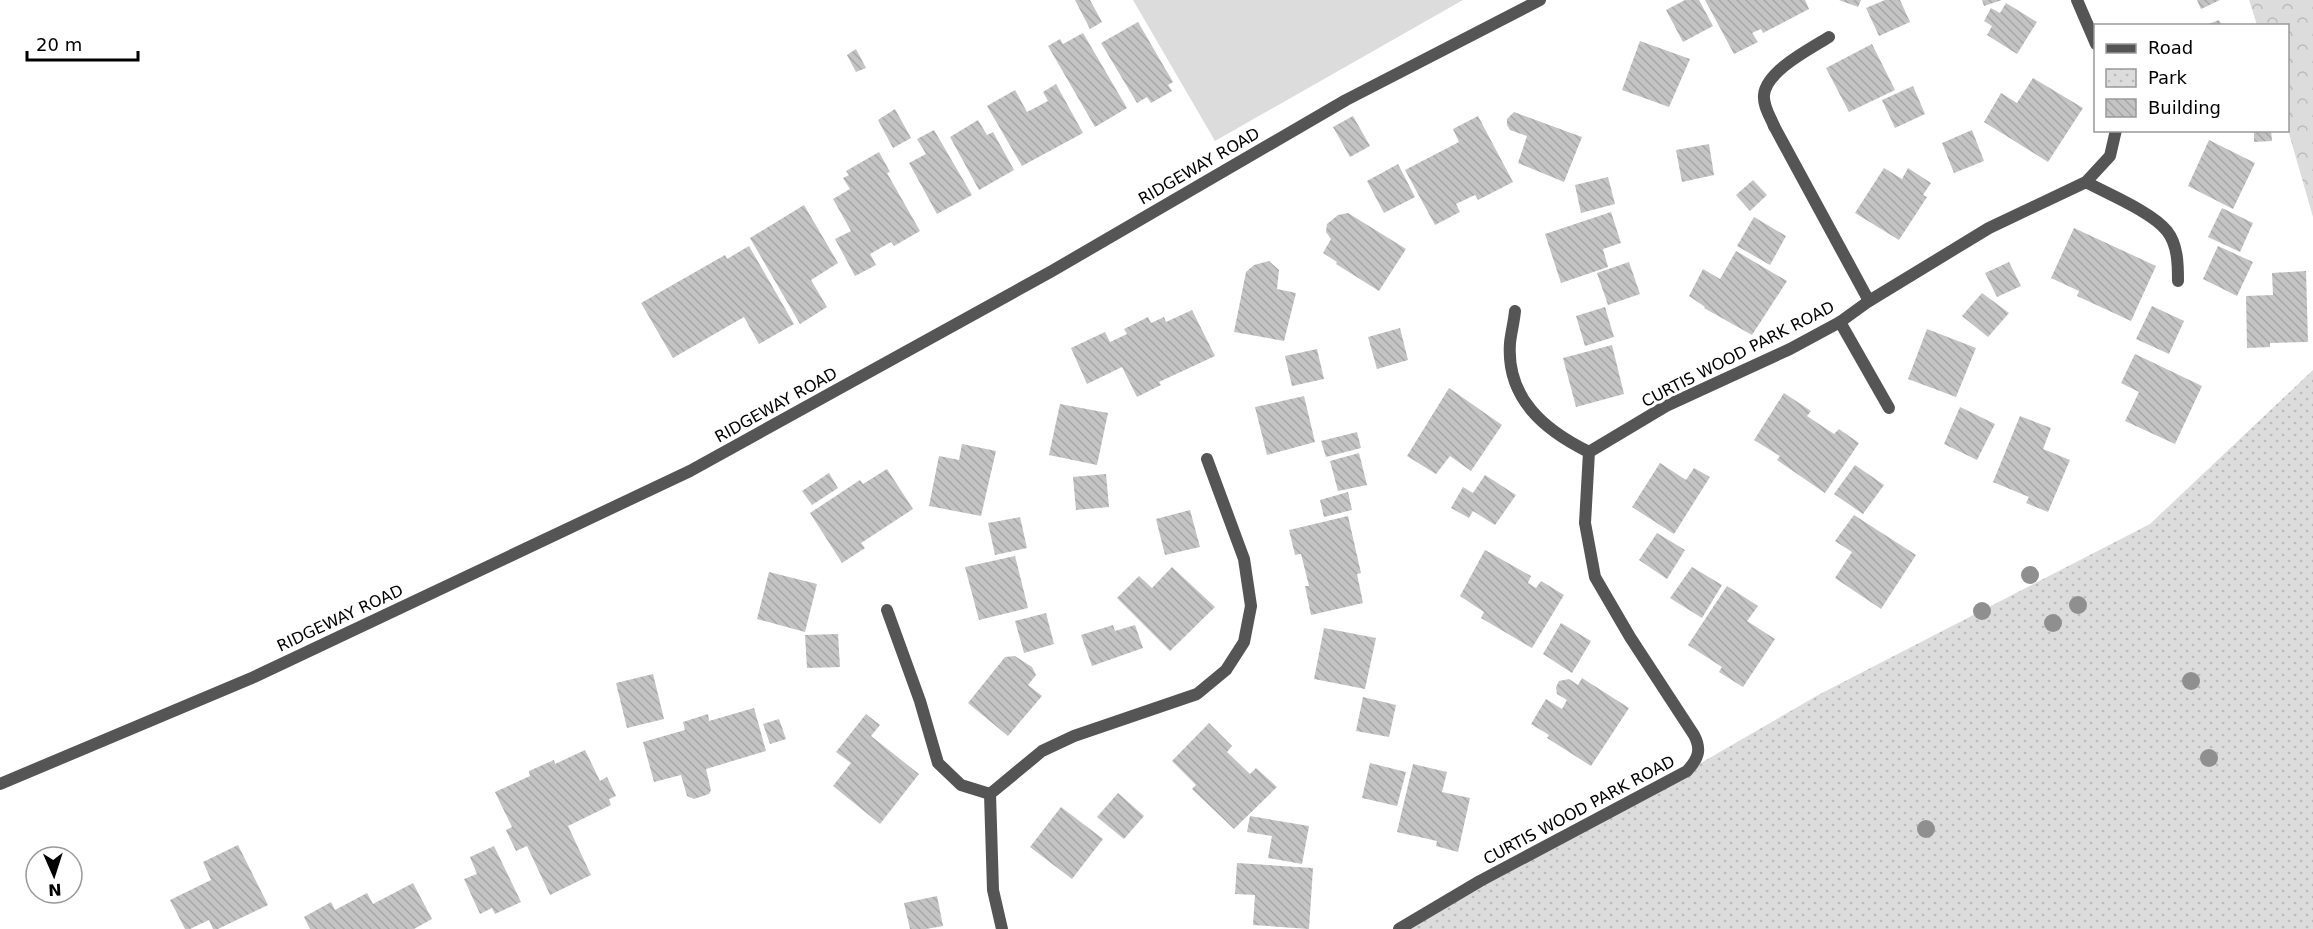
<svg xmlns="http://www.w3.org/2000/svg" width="2313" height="929" viewBox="0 0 2313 929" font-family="'DejaVu Sans',sans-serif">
<defs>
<pattern id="forest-crowns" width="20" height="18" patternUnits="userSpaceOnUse" patternTransform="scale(1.5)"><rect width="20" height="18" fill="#dcdcdc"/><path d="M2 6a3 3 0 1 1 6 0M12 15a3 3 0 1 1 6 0" fill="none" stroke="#bbb"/></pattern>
<pattern id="park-dots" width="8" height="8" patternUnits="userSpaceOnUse" patternTransform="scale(1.5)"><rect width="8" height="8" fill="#dcdcdc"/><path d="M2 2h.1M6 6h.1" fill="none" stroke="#bbb" stroke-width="1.8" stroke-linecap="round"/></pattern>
<pattern id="building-back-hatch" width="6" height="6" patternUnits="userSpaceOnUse" patternTransform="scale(1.5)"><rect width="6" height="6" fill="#c4c4c4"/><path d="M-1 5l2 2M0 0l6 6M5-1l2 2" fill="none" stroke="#a7a7a7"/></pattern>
</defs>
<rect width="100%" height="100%" fill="#fff"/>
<polygon fill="#dcdcdc" points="1133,0 1463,0 1215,141"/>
<polygon fill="url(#forest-crowns)" points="2249,0 2313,0 2313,217 2288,130 2288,26 2257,25"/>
<polygon fill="url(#park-dots)" points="2313,370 2313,929 1399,929 1687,771 1820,694 2150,524"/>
<g fill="url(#building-back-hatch)">
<polygon points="1075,0 1090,0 1102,22 1090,29"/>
<polygon points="1685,0 1699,0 1713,26 1683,42 1666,10"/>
<polygon points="1705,0 1805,0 1809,9 1763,33 1761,29 1752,33 1758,42 1734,54"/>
<polygon points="1839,0 1861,0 1858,7"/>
<polygon points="1885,0 1900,0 1910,22 1879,36 1866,8"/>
<polygon points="1982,0 2002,0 1984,6"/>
<polygon points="2197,0 2220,0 2201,9"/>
<polygon points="2006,3 2037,22 2017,54 1987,35 1992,26 1984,21 1991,8 2000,13"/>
<polygon points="2219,20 2222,26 2206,26 2206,25"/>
<polygon points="1138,22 1173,82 1168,85 1172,91 1151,103 1147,97 1137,103 1101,43"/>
<polygon points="1083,33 1127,108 1095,127 1048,46 1060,39 1063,44"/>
<polygon points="1640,41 1690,59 1669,107 1622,90"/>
<polygon points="1872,44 1895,90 1849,112 1826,68"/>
<polygon points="856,49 866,68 856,72 847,55"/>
<polygon points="2033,78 2083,108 2048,162 1984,122 2001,93 2017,103"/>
<polygon points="1056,84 1083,133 1022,166 987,106 1015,90 1027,112 1048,101 1043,92"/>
<polygon points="1913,86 1925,114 1895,128 1882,100"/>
<polygon points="895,109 911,138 893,148 878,120"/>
<polygon points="1514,112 1582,137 1564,182 1518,163 1527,136 1510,130 1507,125 1507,119"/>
<polygon points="1353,116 1370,146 1350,157 1333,127"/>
<polygon points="1478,116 1513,182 1478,200 1475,195 1456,204 1460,212 1435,225 1405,170 1459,142 1453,129"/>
<polygon points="978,120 987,135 993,132 1014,170 979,190 950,137"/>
<polygon points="934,130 972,195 937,214 909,163 926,154 917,139"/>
<polygon points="1972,130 1984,161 1954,173 1942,143"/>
<polygon points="2254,130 2271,130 2272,141 2254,142"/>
<polygon points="2209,140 2255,163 2233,209 2188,186"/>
<polygon points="1709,144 1714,175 1682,182 1676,150"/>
<polygon points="879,152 890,172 887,173 920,231 894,246 891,242 870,254 876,265 855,276 835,239 851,231 833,199 850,189 843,178 849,175 846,171"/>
<polygon points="1398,164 1415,197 1384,213 1367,181"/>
<polygon points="1884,168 1902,179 1908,168 1931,183 1923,195 1927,197 1899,240 1855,213"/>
<polygon points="1608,177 1615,204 1581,213 1575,185"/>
<polygon points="1753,180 1767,195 1750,211 1736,195"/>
<polygon points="804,205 838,263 811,280 827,307 800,324 750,238"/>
<polygon points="2222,208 2253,223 2240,252 2208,237"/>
<polygon points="1611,212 1621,243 1603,249 1608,267 1561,283 1545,234"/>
<polygon points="1348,213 1406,249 1379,291 1336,264 1337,262 1323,253 1331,239 1326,232 1327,224 1338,215"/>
<polygon points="1754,217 1786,236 1770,265 1737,246"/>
<polygon points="2074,228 2156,266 2131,321 2077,296 2079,291 2051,278"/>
<polygon points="749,246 794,324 759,344 744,317 673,358 641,303 725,255 727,259"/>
<polygon points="2218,246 2253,262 2237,296 2203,279"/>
<polygon points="1736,251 1787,281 1752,335 1704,308 1705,307 1689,296 1703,269 1720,279"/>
<polygon points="1269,261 1279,270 1277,289 1296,293 1284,341 1234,332 1246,272 1254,265"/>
<polygon points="1629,262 1640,294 1608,305 1597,273"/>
<polygon points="2009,262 2021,286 1997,297 1985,273"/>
<polygon points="2306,271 2308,342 2270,343 2270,347 2247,348 2246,296 2273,295 2272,273"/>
<polygon points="1982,293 2009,313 1988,337 1962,316"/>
<polygon points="2152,306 2184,321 2169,354 2136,339"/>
<polygon points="1605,307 1614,337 1585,346 1576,316"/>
<polygon points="1192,310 1215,356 1159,382 1161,385 1137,397 1122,367 1087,384 1071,348 1105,332 1110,342 1127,334 1124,329 1148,317 1151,323 1164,317 1166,322"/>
<polygon points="1400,328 1408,360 1377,369 1368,337"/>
<polygon points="1927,329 1976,348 1956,397 1908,379"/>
<polygon points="1612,345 1624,394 1576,407 1563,358"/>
<polygon points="1317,349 1324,379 1292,386 1285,356"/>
<polygon points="2135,354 2202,386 2175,444 2125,421 2139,392 2121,383"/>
<polygon points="1449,388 1502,425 1471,471 1450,456 1436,474 1407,456"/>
<polygon points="1784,393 1811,411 1807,416 1834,434 1839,429 1859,443 1825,493 1777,460 1780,456 1754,440"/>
<polygon points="1304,396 1315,442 1267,455 1255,407"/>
<polygon points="1060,404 1108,413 1097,465 1049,455"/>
<polygon points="1960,407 1995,424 1977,460 1944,444"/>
<polygon points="2020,416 2051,428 2043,449 2070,460 2048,512 2026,503 2029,497 1993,482"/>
<polygon points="1357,432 1361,448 1326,457 1321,441"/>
<polygon points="962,444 996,451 981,516 929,506 939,456 959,460"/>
<polygon points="1359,453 1367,485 1338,491 1330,461"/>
<polygon points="1660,463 1686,480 1694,468 1710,477 1674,534 1632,507"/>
<polygon points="1855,465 1884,485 1863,514 1834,494"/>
<polygon points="887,469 913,509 861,543 865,548 842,563 810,513 860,480 863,484"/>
<polygon points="829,473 838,488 812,505 802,491"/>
<polygon points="1106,474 1109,507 1076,510 1073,477"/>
<polygon points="1485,475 1516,495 1495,525 1473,511 1469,518 1451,508 1463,487 1473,493"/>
<polygon points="1348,492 1352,510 1324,517 1320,500"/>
<polygon points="1190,510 1200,547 1165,555 1156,519"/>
<polygon points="1854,515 1916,555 1881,609 1835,578 1852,552 1835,541"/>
<polygon points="1348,516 1361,573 1357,574 1363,603 1311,615 1305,586 1309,586 1301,554 1295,555 1289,530"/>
<polygon points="1020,517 1027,548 995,555 988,523"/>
<polygon points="1657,533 1685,550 1667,579 1639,560"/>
<polygon points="1485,550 1531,576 1528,583 1536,588 1541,581 1564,595 1532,648 1481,618 1484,612 1460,596"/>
<polygon points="1015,556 1028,608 979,620 965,567"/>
<polygon points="1172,567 1215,607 1170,651 1117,598 1139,576 1152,588"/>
<polygon points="1692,567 1722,585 1702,618 1670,598"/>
<polygon points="769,572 817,584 805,632 757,619"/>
<polygon points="1727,586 1758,606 1747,621 1775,639 1743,687 1719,672 1722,667 1688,645"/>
<polygon points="1046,613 1054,644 1024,653 1015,621"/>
<polygon points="1561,623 1591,641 1572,673 1543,654"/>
<polygon points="1113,625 1115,631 1135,625 1143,648 1092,666 1081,635"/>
<polygon points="1324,628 1376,638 1365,689 1314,679"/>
<polygon points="838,634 840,667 807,668 805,635"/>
<polygon points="1015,656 1032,667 1036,675 1028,685 1042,696 1008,736 968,703 1005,657"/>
<polygon points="653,674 664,719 627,728 616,683"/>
<polygon points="1582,678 1629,708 1591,766 1547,738 1549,735 1531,724 1546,699 1562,709 1567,700 1557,694 1556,687 1559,681 1569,679 1578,685"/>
<polygon points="1363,697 1396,705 1389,737 1356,731"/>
<polygon points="754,708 766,751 706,769 711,790 709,794 694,799 687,796 681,775 654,782 643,742 685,730 683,722 708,714 709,721"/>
<polygon points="866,714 880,725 871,736 919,774 880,824 833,786 851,763 836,752"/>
<polygon points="779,719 786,739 770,744 763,724"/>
<polygon points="1209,723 1232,746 1227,752 1250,774 1256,768 1277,787 1234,829 1192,789 1196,785 1172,761"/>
<polygon points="585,750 600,781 607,777 616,796 609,799 611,805 568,826 591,875 550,895 527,846 516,851 506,830 512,827 495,792 530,776 529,771 554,760 555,764"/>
<polygon points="1370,763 1406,772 1397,806 1362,798"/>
<polygon points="1413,764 1447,772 1442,792 1470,798 1458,852 1436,846 1437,841 1397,832"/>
<polygon points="1118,793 1144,816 1124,839 1097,817"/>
<polygon points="1061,807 1103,839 1072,879 1030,847"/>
<polygon points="1250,816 1309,826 1302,864 1268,858 1272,836 1247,832"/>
<polygon points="238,845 268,905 218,929 213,929 209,920 190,929 185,929 170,900 211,880 203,862"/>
<polygon points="494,846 521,902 495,914 492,908 480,914 464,879 477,874 470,857"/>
<polygon points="1237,863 1313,868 1309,929 1253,925 1255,895 1235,894"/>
<polygon points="413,883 432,919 414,929 310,929 304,917 331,902 335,910 367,893 373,904"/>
<polygon points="937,896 943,926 926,929 910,929 904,903"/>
</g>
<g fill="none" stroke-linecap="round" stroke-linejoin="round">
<g stroke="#555" stroke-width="12">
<path d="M1774,126C1770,116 1763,106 1764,95C1766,71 1810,49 1829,37"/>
<path d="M2086,182C2108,194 2152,212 2167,231C2178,245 2178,265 2178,281"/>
<polyline points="1840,322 1889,408"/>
</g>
<g stroke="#555" stroke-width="12">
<polyline points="2077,0 2096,44"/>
<polyline points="1774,126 1869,301"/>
<path d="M1515,311C1514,322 1511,333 1510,343C1506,398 1544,430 1589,452"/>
<polyline points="887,610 920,701 938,763 961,785 990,794"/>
<polyline points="0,784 254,677 690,471 1052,271 1346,100 1540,0"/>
<polyline points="1002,929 993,890 990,794 1042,751 1074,736 1197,694 1226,670 1244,642 1251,606 1244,559 1207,459"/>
<path d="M1399,929L1480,881L1687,771C1698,759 1702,750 1694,735L1630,637L1595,577L1585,523L1589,452L1666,406L1790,349L1840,322L1869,301L1989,228L2086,182L2110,156L2116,130"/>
</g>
</g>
<g fill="#8f8f8f">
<circle cx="2030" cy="575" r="9"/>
<circle cx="2078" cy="605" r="9"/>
<circle cx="1982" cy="611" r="9"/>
<circle cx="2053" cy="623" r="9"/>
<circle cx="2191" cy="681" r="9"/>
<circle cx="2209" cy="758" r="9"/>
<circle cx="1926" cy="829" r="9"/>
</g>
<g text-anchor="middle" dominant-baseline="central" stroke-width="6" stroke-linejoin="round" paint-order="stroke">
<g font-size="16" fill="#000" stroke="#fff">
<text transform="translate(1199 166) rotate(-30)">RIDGEWAY ROAD</text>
<text transform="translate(1738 354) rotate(-27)">CURTIS WOOD PARK ROAD</text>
<text transform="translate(776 405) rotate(-29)">RIDGEWAY ROAD</text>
<text transform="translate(340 618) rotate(-25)">RIDGEWAY ROAD</text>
<text transform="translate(1579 810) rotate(-28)">CURTIS WOOD PARK ROAD</text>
</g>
</g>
<rect x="2094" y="24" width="195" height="108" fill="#ffffff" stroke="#999999" stroke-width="1.5"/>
<rect x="2106" y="44" width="30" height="9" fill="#555555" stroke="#999999" stroke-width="1.5"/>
<text x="2148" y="54" font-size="18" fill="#000000">Road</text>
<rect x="2106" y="69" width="30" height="18" fill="url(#park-dots)" stroke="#999999" stroke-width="1.5"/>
<text x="2148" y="84" font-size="18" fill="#000000">Park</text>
<rect x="2106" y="99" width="30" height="18" fill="url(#building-back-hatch)" stroke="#999999" stroke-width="1.5"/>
<text x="2148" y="114" font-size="18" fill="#000000">Building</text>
<g transform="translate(54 875) rotate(177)"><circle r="28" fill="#ffffff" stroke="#999999" stroke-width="1.5"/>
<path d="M0-4.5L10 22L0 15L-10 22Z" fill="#000000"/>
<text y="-9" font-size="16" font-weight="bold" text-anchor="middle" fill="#000000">N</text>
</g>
<path d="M27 51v9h111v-9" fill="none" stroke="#000000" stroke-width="3"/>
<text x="36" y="51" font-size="18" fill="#000000" stroke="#ffffff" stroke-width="4.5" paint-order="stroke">20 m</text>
</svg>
